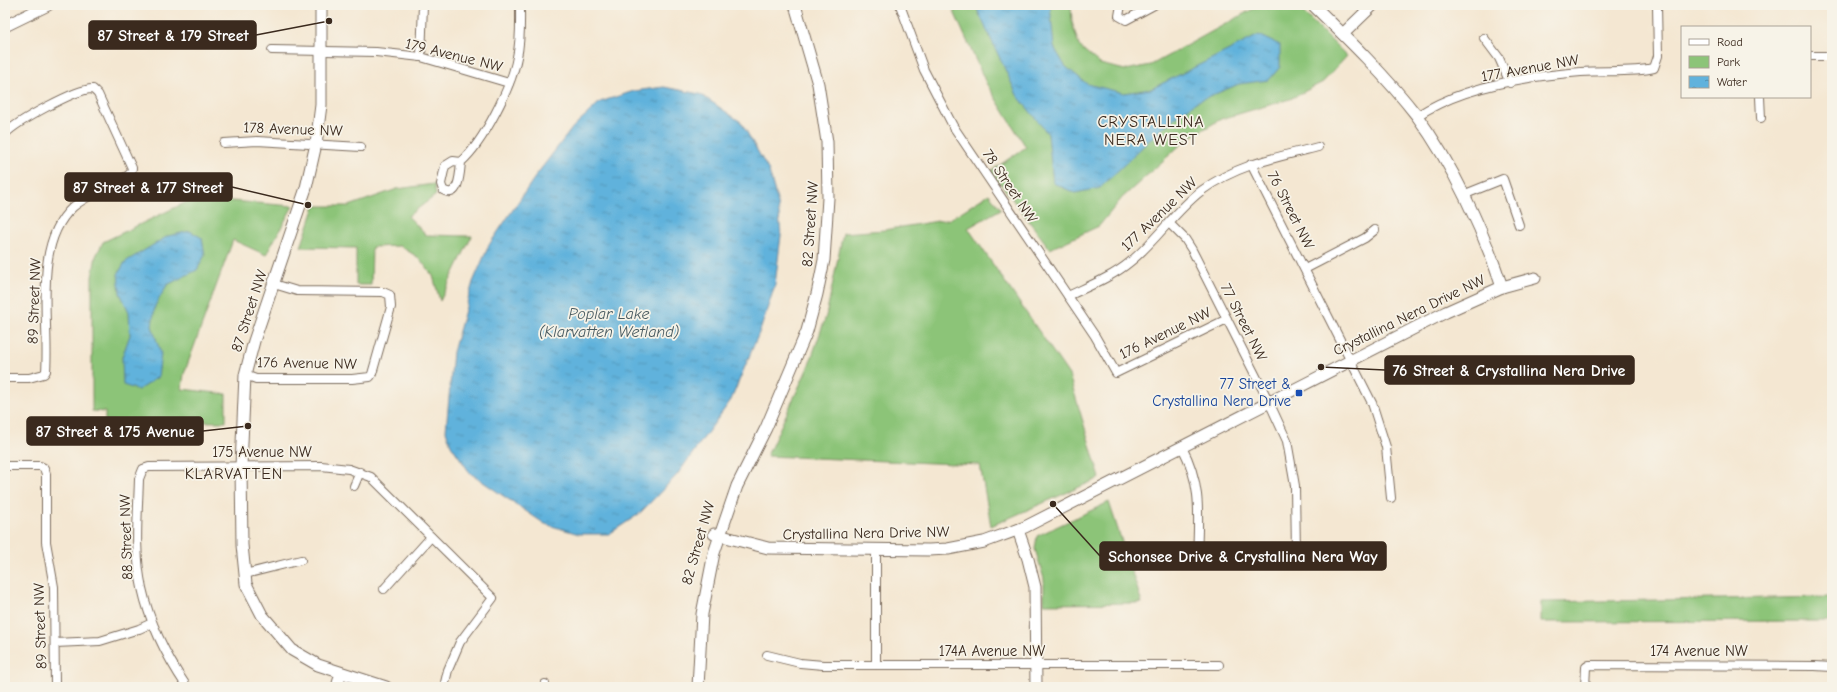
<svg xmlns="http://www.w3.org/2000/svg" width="1837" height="692" viewBox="0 0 1837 692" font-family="'Comic Neue',sans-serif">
<defs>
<pattern id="water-ripples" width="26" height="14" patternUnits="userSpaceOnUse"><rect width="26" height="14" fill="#61b2dc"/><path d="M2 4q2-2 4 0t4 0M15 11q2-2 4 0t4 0" fill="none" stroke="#5191b2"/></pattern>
</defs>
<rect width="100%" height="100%" fill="#f7f3e8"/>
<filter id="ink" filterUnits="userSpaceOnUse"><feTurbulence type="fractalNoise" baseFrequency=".025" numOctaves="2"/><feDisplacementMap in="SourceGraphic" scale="8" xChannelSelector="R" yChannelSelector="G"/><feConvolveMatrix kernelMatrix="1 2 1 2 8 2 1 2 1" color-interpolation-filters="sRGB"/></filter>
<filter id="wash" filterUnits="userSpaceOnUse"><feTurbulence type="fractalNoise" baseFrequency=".012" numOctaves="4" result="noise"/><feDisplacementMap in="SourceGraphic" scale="16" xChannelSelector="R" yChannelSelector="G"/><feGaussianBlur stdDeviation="0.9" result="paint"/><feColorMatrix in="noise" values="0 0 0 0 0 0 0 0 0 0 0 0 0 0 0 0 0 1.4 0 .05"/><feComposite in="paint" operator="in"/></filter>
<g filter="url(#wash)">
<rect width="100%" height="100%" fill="#f4e7d2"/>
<g fill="#8cc478" stroke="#64774b">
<polygon points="953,5 1071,5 1072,22 1079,46 1100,64 1125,70 1151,65 1260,5 1296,5 1347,56 1323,82 1290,99 1221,119 1187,139 1122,198 1099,226 1050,249 991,171 1026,147 986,83 955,14"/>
<polygon points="434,184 436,195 408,216 426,235 472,236 440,301 433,276 419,258 400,246 372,247 371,285 356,285 356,248 301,247 315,206 349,206 397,189"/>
<polygon points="989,194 1001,209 968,228 1069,375 1100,478 991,526 980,465 767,456 809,365 826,316 843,233 884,230 950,219"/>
<polygon points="195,198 293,206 266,255 233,240 184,374 182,389 226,394 226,422 105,421 105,412 92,411 92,277 96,256 103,242"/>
<polygon points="1109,502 1142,603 1044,604 1044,579 1035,549 1037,536"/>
<polygon points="1832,597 1832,621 1541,622 1541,602"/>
</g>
<g fill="url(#water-ripples)" stroke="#4e6e7d">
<polygon points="975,5 1050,5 1054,47 1065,66 1087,84 1124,93 1151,89 1259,35 1280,45 1280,67 1269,80 1239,84 1196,102 1161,129 1100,188 1075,193 1053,183 1048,134 1017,95"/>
<polygon points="664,87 700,94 741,122 769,171 778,204 781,235 775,285 761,328 731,400 677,475 639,514 609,534 579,534 545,524 502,495 470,473 451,445 446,431 453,352 473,282 489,245 537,174 573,127 600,102 634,91"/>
<polygon points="190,231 202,238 205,255 197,270 167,285 155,306 152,326 161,354 158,377 138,390 123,385 122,357 130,335 129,312 120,293 118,274 125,262 168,236"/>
</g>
</g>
<g filter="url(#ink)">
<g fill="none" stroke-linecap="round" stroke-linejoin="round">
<defs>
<g id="street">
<polyline points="900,5 924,70 953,126 1095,336 1116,373 1227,319"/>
<polyline points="1121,5 1119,16 1126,20 1154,5"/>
<polyline points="1484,38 1499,58 1510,83"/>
<polyline points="272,50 376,52 421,57 509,83"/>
<polyline points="1810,56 1832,56"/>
<polyline points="421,57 423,5"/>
<polyline points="1760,97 1761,118"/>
<path d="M1417,116C1461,87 1528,76 1581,72C1604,70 1632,73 1654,68L1658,56L1657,5"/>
<path d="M5,134C16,122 77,88 93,89L98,94L132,168L131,173C114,187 90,192 73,207C32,244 50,321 46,371L44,374L29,378H5"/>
<polyline points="224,143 257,141 361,147"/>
<path d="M461,162C460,173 459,200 443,190L441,184L445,166L453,161L461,162C483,143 512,86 517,57C521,40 520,22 520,5"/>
<polyline points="1251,164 1372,403 1386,447 1391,498"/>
<polyline points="1463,195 1503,179 1519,225"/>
<polyline points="1169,223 1185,239 1192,250 1269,402 1287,441 1295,486 1296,554 1290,560 1197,561 1178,557"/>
<polyline points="1305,269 1365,238 1375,230"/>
<path d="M1068,296C1089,286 1112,277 1130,262C1156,241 1175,211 1201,191C1236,165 1277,157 1318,147"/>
<polyline points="245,375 256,379 352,379 370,377 372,374 391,307 390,295 383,292 297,291 274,284"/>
<path d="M1182,447C1203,487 1198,517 1197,561"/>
<polyline points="5,466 40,466 44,468 46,474 46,542 54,587 55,687"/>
<polyline points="354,486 360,472"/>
<polyline points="245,574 301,560"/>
<polyline points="384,589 431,537"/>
<polyline points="55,643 100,641 139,629 152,623"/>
<polyline points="767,655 800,663 823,665 1219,665"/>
<polyline points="876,665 876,550"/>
<path d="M187,687C166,656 150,625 142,588C134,553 138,514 139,479L143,469L149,467L321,466L349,469L371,477L493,598L460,642L448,670L444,687"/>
<polyline points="544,687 545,684"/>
<polyline points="1585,687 1586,667 1589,665 1815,666 1832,667"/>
</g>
<g id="secondary">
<polyline points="321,5 321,105 316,144 306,188 254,341 245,375 241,466 242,545 246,584 262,615 292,650 318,665 386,687"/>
<path d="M1313,5C1349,40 1386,76 1417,116C1453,165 1483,230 1502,287"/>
<polyline points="5,26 48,5"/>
<polyline points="1343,34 1373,5"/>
<polyline points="1018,530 1028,559 1035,587 1036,687"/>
<polyline points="714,534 768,548 929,550 948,549 984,542 1025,527 1446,312 1502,287 1535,278"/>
<polyline points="337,687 341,673"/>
<polyline points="698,687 702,614 714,553 737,486 766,428 807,331 817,294 824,260 828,198 827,142 818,84 795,5"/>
</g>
</defs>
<use href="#street" stroke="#7c6c5d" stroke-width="10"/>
<use href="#secondary" stroke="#7c6c5d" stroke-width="13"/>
<use href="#street" stroke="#fff" stroke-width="8"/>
<use href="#secondary" stroke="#fff" stroke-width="11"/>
</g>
</g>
<rect fill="#1a4fb4" stroke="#f7f3e8" stroke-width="1.5" x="1295" y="389" width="8" height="8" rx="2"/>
<g text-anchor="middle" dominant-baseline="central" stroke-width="3.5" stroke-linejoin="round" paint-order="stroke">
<g font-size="15" fill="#3b2a1e" stroke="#f7f3e8">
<text transform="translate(454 55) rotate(14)">179 Avenue NW</text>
<text transform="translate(1530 68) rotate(-10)">177 Avenue NW</text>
<text transform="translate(293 129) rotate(2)">178 Avenue NW</text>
<text transform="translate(1010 186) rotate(56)">78 Street NW</text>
<text transform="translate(1291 210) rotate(63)">76 Street NW</text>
<text transform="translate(1159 214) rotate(-44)">177 Avenue NW</text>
<text transform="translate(810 224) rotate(-86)">82 Street NW</text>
<text transform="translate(34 301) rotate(-88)">89 Street NW</text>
<text transform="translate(249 311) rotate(-72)">87 Street NW</text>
<text transform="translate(1409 315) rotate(-26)">Crystallina Nera Drive NW</text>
<text transform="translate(1244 322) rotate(63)">77 Street NW</text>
<text transform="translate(1165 333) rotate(-26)">176 Avenue NW</text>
<text transform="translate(307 363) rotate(1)">176 Avenue NW</text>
<text x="262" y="452">175 Avenue NW</text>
<text transform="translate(866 533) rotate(-1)">Crystallina Nera Drive NW</text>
<text transform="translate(126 537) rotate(-92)">88 Street NW</text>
<text transform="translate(698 543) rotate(-74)">82 Street NW</text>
<text transform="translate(40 626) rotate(-92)">89 Street NW</text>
<text x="992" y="651">174A Avenue NW</text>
<text x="1699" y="651">174 Avenue NW</text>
</g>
<g font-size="15" fill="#164399" stroke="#f7f3e8" text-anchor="end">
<text x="1291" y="384">77 Street &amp;<tspan x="1291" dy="17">Crystallina Nera Drive</tspan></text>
</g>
<g font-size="16" letter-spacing="1" fill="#3b2a1e" stroke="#f7f3e8">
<text x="1151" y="122">CRYSTALLINA<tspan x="1151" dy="18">NERA WEST</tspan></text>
<text x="234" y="474">KLARVATTEN</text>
</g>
<g font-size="16" font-style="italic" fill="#485a60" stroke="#f7f3e8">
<text x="609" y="314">Poplar Lake<tspan x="609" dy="18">(Klarvatten Wetland)</tspan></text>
</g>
</g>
<path fill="none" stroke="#3b2a1e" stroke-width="1.5" d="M329 21L256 35M308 205L232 187M1321 367L1385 370M248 426L203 431M1053 504L1100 556"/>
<g fill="#3b2a1e" stroke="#f7f3e8" stroke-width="1.5">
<circle cx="329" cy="21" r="4"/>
<circle cx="308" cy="205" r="4"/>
<circle cx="1321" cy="367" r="4"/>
<circle cx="248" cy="426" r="4"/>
<circle cx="1053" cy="504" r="4"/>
</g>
<g fill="#3b2a1e" stroke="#3b2a1e" stroke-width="1.5">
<rect x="89" y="21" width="167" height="28" rx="4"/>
<rect x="65" y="173" width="167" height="28" rx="4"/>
<rect x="1385" y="356" width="249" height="28" rx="4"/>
<rect x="27" y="417" width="176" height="28" rx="4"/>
<rect x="1100" y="542" width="286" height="28" rx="4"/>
</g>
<g font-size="16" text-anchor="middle" font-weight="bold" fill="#fff">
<text x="173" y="41">87 Street &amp; 179 Street</text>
<text x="148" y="193">87 Street &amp; 177 Street</text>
<text x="1509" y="376">76 Street &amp; Crystallina Nera Drive</text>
<text x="115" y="437">87 Street &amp; 175 Avenue</text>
<text x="1243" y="562">Schonsee Drive &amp; Crystallina Nera Way</text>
</g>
<rect width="1837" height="692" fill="none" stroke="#f7f3e8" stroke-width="20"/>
<rect x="1681" y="26" width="130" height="72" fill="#f7f3e8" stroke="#aca397"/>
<rect x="1689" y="39" width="20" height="6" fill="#ffffff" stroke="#aca397"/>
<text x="1717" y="46" font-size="12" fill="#3b2a1e">Road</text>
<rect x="1689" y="56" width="20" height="12" fill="#8cc478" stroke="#aca397"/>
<text x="1717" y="66" font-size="12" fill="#3b2a1e">Park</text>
<rect x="1689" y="76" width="20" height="12" fill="url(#water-ripples)" stroke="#aca397"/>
<text x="1717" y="86" font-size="12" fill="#3b2a1e">Water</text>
</svg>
